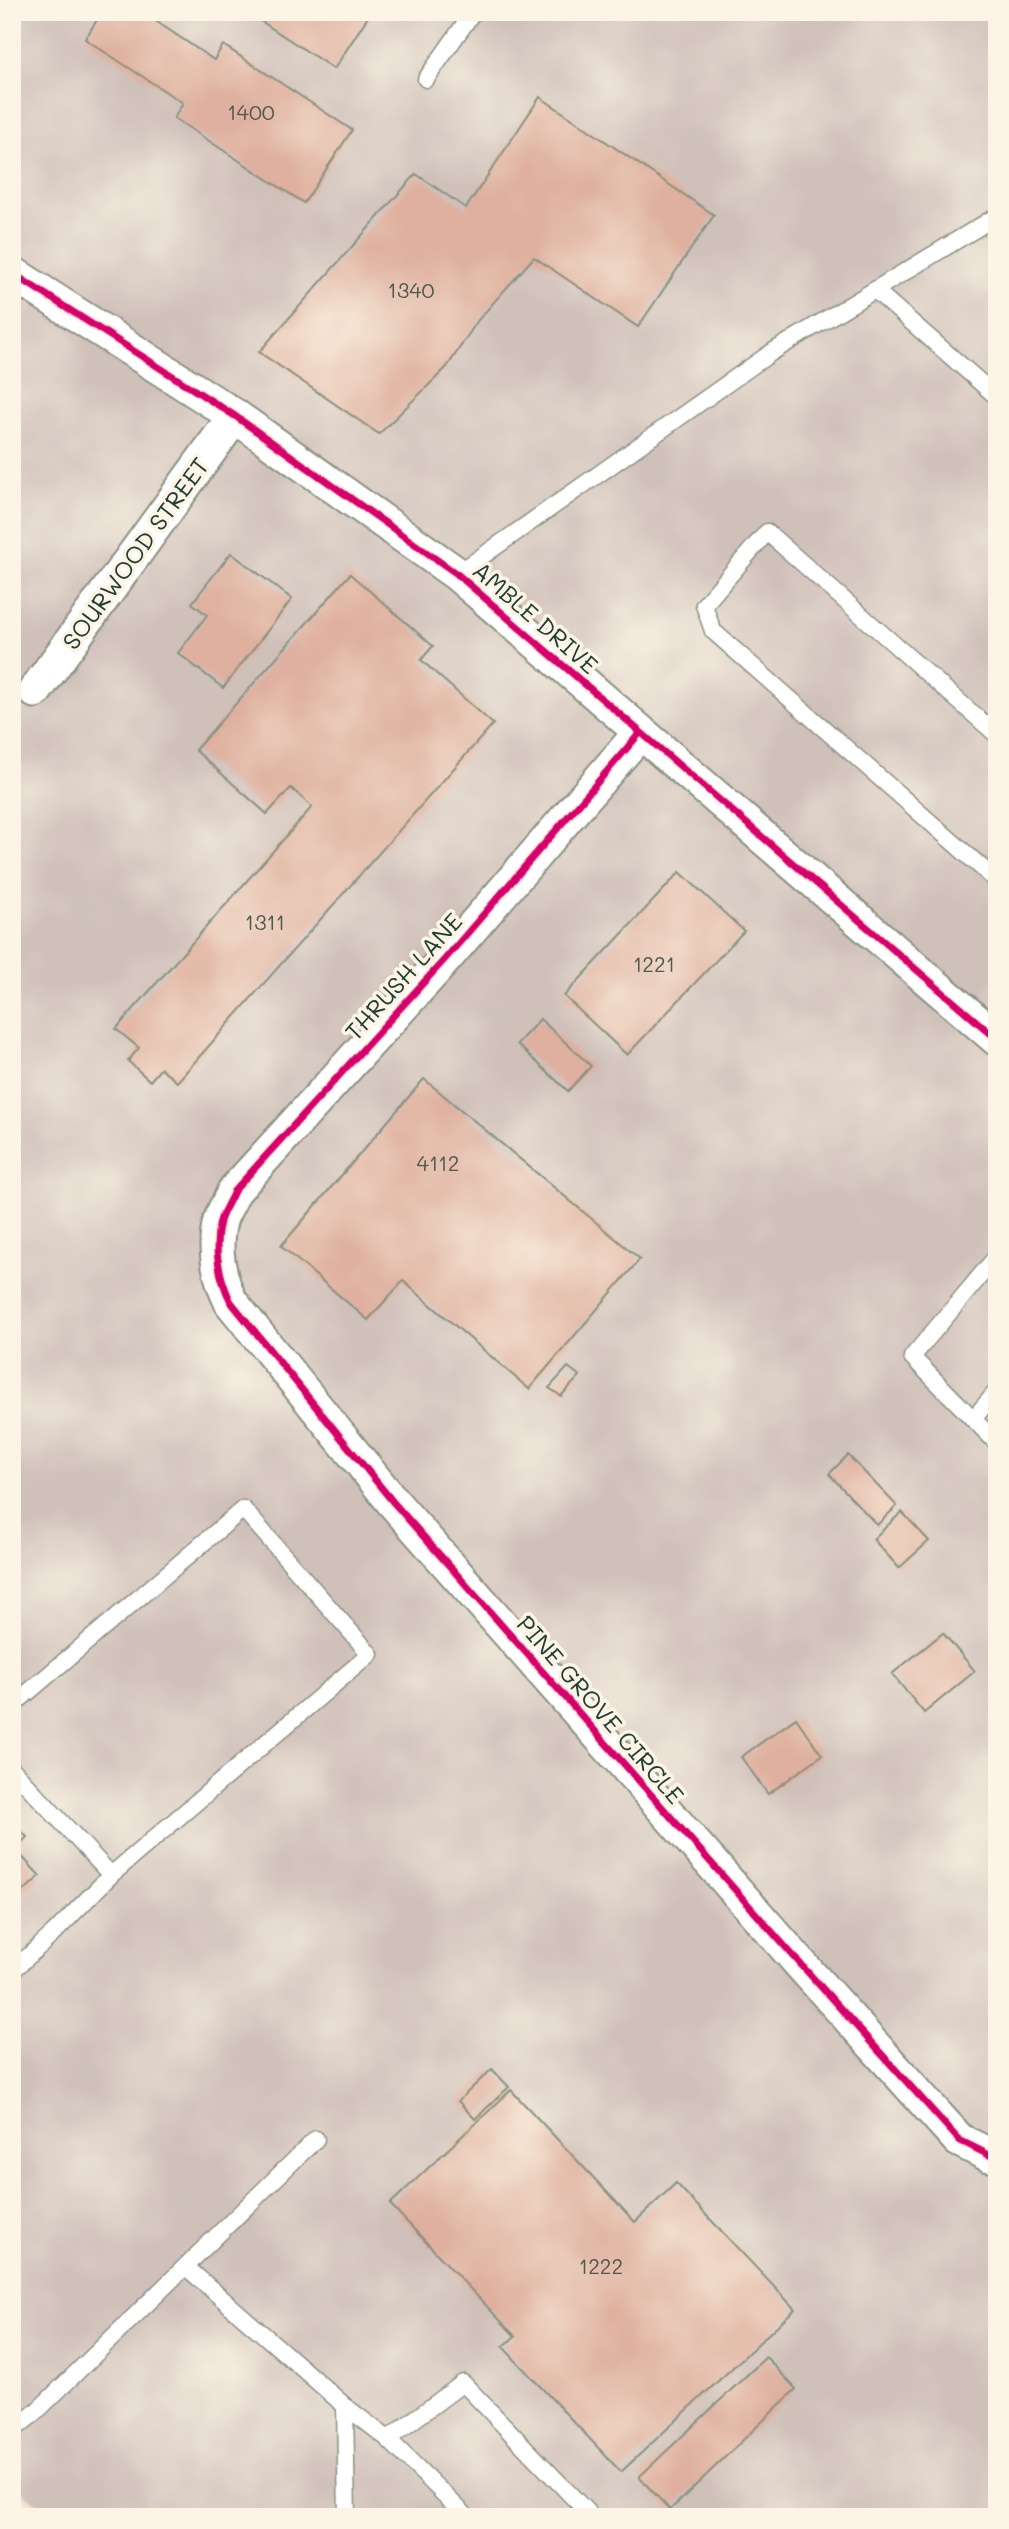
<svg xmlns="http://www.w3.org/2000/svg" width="1009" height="2529" viewBox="0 0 1009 2529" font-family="Mali,sans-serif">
<rect width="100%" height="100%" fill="#fcf5e5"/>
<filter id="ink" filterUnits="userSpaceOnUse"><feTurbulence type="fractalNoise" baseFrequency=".0143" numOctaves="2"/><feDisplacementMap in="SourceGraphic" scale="14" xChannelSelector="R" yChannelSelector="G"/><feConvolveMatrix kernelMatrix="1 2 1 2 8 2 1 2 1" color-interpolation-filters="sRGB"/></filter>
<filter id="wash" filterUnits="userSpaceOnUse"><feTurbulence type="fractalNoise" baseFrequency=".00686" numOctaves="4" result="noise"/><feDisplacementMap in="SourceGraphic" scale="28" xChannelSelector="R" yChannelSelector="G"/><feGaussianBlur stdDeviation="1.57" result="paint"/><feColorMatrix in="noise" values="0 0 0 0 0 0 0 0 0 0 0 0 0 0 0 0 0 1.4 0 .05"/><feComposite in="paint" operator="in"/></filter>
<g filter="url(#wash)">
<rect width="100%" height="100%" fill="#f4e6cb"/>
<polygon fill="#cfc0ba" points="12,12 997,12 997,2517 53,2517 12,2484"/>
<g id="blocks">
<g fill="#dfb09f">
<polygon points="102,12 142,12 214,60 223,45 352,130 304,203 174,118 183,103 85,39"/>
<polygon points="247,12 371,12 334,69"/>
<polygon points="540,97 714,215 638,327 534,257 478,320 447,367 379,434 259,352 416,174 466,208"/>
<polygon points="231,553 292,599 223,688 178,653 207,615 192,603"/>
<polygon points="350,574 433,646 421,660 493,724 177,1082 161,1068 150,1081 128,1061 139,1048 116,1029 312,807 291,788 267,814 195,750"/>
<polygon points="680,872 744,931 627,1055 564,996"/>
<polygon points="540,1019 591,1066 568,1091 517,1044"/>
<polygon points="424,1079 640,1259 529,1389 403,1281 368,1320 281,1246"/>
<polygon points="568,1367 580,1376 561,1396 549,1388"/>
<polygon points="848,1455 897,1506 877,1525 829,1474"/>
<polygon points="902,1512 929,1541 899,1568 873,1539"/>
<polygon points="943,1633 975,1671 924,1713 892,1674"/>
<polygon points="796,1718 822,1755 768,1794 741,1757"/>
<polygon points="12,1822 27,1837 15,1849 40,1876 12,1902"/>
<polygon points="492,2069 509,2087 475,2119 458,2101"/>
<polygon points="511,2090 635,2222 676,2183 795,2309 621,2472 503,2347 515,2336 390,2204"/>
<polygon points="766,2357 796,2389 670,2510 639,2477"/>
</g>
</g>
</g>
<g filter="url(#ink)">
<use href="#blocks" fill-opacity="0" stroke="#8a9280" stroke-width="2"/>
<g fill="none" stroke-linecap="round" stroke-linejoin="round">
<defs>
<g id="service">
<polyline points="426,79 473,12"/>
<polyline points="876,291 997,397"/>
<polyline points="457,574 772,352 997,216"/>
<polyline points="997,735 767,532 704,605 713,631 997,881"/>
<polyline points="997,1256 912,1357 997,1443"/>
<polyline points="973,1419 997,1391"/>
<polyline points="12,1706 243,1509 370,1654 111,1875"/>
<polyline points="12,1769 111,1875 53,1934 12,1971"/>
<polyline points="186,2267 345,2406 388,2439 467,2517"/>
<polyline points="345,2406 347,2517"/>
<polyline points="12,2431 36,2412 316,2139"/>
<polyline points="388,2439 463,2383 589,2514 586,2517"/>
<polyline points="996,2517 997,2516"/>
</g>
<g id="minor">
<polyline points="12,273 235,416 457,574 997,1039"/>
<polyline points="35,691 235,416"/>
<path d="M640,733L445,959L234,1191C230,1201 223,1211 220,1221C213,1248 219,1278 231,1302L393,1502L804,1968L959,2140L989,2155L997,2156"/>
</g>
</defs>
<use href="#service" stroke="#8a9280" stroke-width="19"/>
<use href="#minor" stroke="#8a9280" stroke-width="37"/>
<use href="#service" stroke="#fff" stroke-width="16"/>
<use href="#minor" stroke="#fff" stroke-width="33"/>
<defs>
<g id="cycleway">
<polyline points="12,273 235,416 457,574 997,1039"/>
<path d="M640,733L445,959L234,1191C230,1201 223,1211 220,1221C213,1248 219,1278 231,1302L393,1502L804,1968L959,2140L989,2155L997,2156"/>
</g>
</defs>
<use href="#cycleway" stroke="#fcf5e5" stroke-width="11"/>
<use href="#cycleway" stroke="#d6006c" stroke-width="7"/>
</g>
</g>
<g text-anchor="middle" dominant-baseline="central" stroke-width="7" stroke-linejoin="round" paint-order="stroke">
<g font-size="21" fill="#4f5a4f">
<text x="251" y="111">1400</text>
<text x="411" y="289">1340</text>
<text x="265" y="921">1311</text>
<text x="654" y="963">1221</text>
<text x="438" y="1162">4112</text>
<text x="601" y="2265">1222</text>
</g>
<g font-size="24" fill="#1f3d34" stroke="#fcf5e5">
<text transform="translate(135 553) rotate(-54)">SOURWOOD STREET</text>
<text transform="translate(536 617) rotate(41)">AMBLE DRIVE</text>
<text transform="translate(403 976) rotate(-48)">THRUSH LANE</text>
<text transform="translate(601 1709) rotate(49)">PINE GROVE CIRCLE</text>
</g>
</g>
<rect width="1009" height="2529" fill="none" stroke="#fcf5e5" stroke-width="42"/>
</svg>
